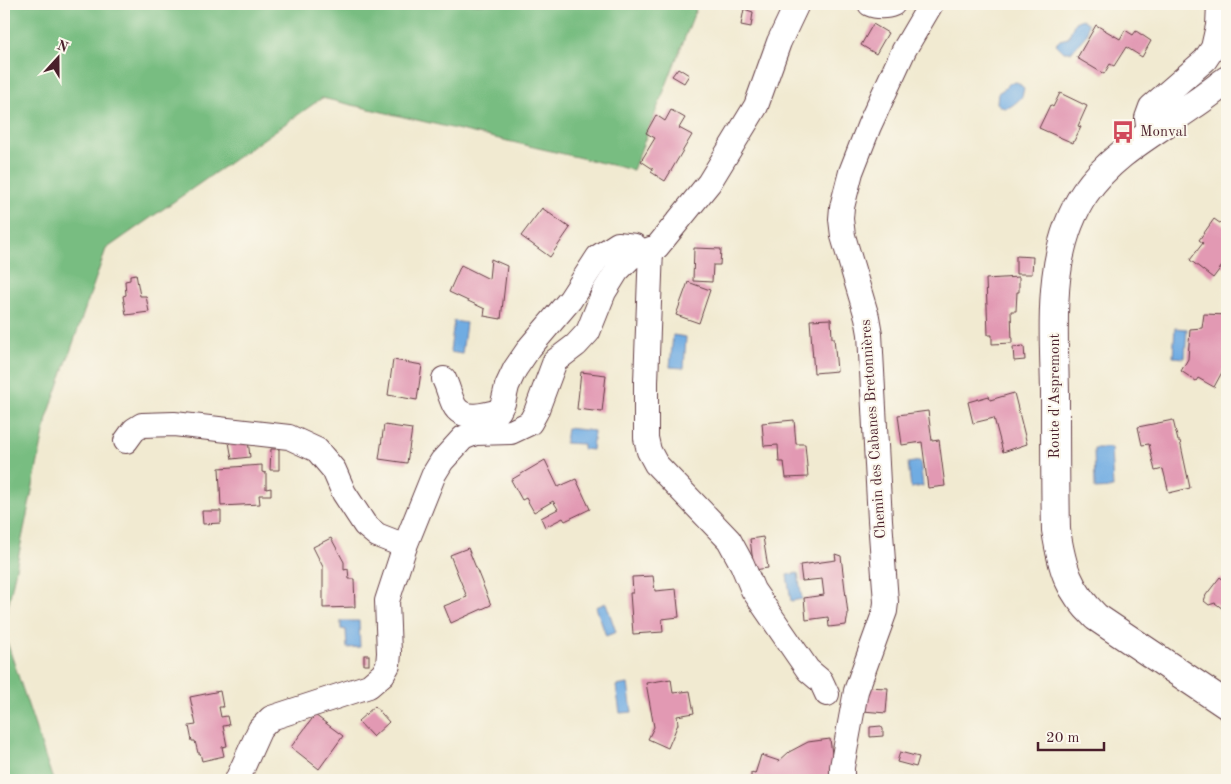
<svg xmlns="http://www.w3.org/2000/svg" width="1231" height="784" viewBox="0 0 1231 784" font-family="'Old Standard TT',serif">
<rect width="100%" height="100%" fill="#fbf7ec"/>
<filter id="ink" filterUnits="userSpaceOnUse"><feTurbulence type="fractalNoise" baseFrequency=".02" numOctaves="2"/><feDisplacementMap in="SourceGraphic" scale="10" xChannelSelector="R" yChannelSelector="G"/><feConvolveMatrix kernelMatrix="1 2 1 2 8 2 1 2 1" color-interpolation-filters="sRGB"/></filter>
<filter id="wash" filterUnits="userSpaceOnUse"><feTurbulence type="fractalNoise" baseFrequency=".0096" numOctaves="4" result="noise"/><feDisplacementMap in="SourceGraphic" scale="20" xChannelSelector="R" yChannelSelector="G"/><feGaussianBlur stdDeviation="1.12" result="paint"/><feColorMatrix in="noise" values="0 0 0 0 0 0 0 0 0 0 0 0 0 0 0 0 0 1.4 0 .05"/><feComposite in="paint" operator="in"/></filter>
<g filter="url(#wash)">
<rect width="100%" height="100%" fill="#f1ead1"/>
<g fill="#78bd81" stroke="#616e56">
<polygon points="4,4 698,4 633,170 322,98 106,249 47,418 4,626"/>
<polygon points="4,633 53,780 4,780"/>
</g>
<g fill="#70ace2" stroke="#5d6686">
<polygon points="1082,19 1088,23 1087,34 1071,52 1064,52 1056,44 1060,40 1068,38 1075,22"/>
<path d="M1017,82L1024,88L1022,97C1014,104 1006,114 997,103L998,93L1004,89L1010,83Z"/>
<polygon points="454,321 466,323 462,354 450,352"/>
<polygon points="1175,328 1187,329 1185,358 1173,357"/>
<polygon points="673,335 686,337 684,368 670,367"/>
<polygon points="567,428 594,431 592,450 583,449 583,444 565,443"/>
<polygon points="1094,448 1111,448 1113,488 1095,489"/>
<polygon points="920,461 923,486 911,488 908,463"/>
<polygon points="798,573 802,599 791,601 787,575"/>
<polygon points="606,603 616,632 606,636 596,607"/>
<polygon points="341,621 359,621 360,647 347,648 346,630 341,629"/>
<polygon points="628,684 632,712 620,713 616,686"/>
</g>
<g id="blocks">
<g fill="#e299b3">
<polygon points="744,9 753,12 751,27 741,25"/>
<polygon points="873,24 888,33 876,54 861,45"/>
<polygon points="1096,25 1120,39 1125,30 1133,35 1136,31 1151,41 1142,57 1126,47 1114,66 1110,64 1104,74 1077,58"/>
<polygon points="678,68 689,75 684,83 672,76"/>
<polygon points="1060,93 1087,106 1078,126 1081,127 1073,143 1039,128 1050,105 1053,107"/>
<polygon points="671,110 685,118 679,128 692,135 665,181 651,172 653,169 641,161 655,138 646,133 656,115 665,121"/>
<polygon points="542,208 570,228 550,257 521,236"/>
<polygon points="1214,219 1227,228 1227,267 1226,269 1222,266 1213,278 1190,260 1203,243 1199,240"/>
<polygon points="694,248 721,249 720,265 713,265 712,282 693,281"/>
<polygon points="1016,256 1033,257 1032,274 1016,274"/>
<polygon points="491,259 507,266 501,319 484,316 485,309 449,292 461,265 489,279"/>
<polygon points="136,274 140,296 146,296 149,312 126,315 123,296 126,295 125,281 130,280 130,275"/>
<polygon points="1019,277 1019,292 1017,292 1016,311 1011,311 1012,343 992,344 992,335 988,335 986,279"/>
<polygon points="688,282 710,290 699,323 676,315"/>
<polygon points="1204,314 1227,315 1227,363 1214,387 1198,378 1196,381 1181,371 1188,359 1190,329 1202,328"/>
<polygon points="831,319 832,338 834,338 837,371 814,373 810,320"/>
<polygon points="1024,346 1025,360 1014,361 1013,347"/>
<polygon points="393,360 422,365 417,400 388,395"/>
<polygon points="581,372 606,375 602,412 577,409"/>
<polygon points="1014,393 1027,444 1003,452 994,418 973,423 968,402 989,396 990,400"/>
<polygon points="928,411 932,441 939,440 945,486 928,488 922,442 902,445 898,415"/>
<polygon points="794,420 796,444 805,444 808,477 786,478 784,462 779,462 778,445 764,446 762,423"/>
<polygon points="1173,420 1178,441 1180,441 1190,488 1169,493 1163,469 1155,471 1149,444 1142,445 1138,427"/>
<polygon points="384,425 412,429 407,463 379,459"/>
<polygon points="248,440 250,457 232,459 229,442"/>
<polygon points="271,449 279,449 279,470 270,470"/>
<polygon points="545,460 558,487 576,479 590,509 565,521 563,518 545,527 541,518 558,509 553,501 534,512 526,498 522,500 511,480"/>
<polygon points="262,465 262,472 266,473 266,489 271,488 271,495 259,495 260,504 221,506 219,468"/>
<polygon points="202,511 221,511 221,523 203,524"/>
<polygon points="763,537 768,568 754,570 750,539"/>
<polygon points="331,538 344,562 344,570 348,569 349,579 354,579 355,607 323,608 323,567 313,547"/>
<polygon points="468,548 491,605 451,623 444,606 467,597 450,555"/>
<polygon points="835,554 841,556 848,614 846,625 829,627 828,617 806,620 804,598 824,595 822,579 802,581 800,565 836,560"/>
<polygon points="653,576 655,591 676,589 679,617 662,619 663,632 633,634 630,593 633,593 632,577"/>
<polygon points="1220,577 1227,583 1227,612 1215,603 1209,605 1204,601 1206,595"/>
<rect x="364" y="655" width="5" height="10"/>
<polygon points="671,679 673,693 690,691 694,713 677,716 678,724 668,748 648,739 654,727 646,683"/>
<polygon points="865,687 888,688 886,713 863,711"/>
<polygon points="220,691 223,707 219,707 221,717 227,716 229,725 223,726 227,746 222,747 224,756 202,761 200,753 198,753 195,741 192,741 189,726 196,725 190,697"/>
<polygon points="375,706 389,722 373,737 358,721"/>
<polygon points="315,715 343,736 319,769 291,747"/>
<polygon points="881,726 883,729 883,736 870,737 870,727"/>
<polygon points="830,739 832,754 834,755 835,780 751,780 751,773 755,774 761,755 779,761 789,752 808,742"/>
<polygon points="900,752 919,757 916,767 897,762"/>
</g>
</g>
</g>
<g filter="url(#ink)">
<use href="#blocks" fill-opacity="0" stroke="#633d44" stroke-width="1"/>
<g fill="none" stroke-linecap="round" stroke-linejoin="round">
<defs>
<g id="minor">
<path d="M870,4C877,7 886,7 893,4"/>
<polyline points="1149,133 1147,118 1151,107 1205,60 1213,48 1218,26 1219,4"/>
<polyline points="651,249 646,382 646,438 649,451 656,464 729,540 742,564 753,590 808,670 821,681 827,694"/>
<path d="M444,379C448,387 450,397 454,405C462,421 486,415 499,411L503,403L507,386L515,369L530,347L570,300L598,257L618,244L635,246L643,253"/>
<polyline points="126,441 134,430 142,425 174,424 289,437 317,450 334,470 344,493 365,525 377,535 405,546"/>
<polyline points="237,780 260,729 271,718 369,686 383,674 388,665 389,653 387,601 405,546 434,474 442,461 463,438 475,433 511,432 530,423 536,412 555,361 576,345 588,332 604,292 617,271 631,257 657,247 709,183 756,106 779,42 797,4"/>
<polyline points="842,780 842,767 856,691 885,611 886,602 880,520 870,334 867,317 843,236 841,219 842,207 851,172 869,126 904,50 931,4"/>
</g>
<path id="tertiary" d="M1227,80C1215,89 1203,99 1190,107C1153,133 1112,154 1085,193C1046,250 1054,328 1055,393C1055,439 1055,484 1056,530C1062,568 1068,590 1096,617L1227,705"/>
</defs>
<use href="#minor" stroke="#633d44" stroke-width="26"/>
<use href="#tertiary" stroke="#633d44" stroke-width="30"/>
<use href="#minor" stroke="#fff" stroke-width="24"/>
<use href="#tertiary" stroke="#fff" stroke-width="28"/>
</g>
</g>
<defs>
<symbol id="bus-bare" viewBox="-9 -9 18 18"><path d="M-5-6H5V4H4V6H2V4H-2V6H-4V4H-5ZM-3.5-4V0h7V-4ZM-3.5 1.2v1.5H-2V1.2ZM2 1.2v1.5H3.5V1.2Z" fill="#d1495b" stroke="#fbf7ec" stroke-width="2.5" paint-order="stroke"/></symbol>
</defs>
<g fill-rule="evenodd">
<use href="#bus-bare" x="1107" y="116" width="32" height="32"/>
</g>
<g text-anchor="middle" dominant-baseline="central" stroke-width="4" stroke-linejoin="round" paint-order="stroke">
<g font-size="15" fill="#4a1f2b" stroke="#fbf7ec" text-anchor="start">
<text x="1140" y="132">Monval</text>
</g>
<g font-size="15" fill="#4a1f2b" stroke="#fbf7ec">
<text transform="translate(1055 396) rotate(-90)">Route d'Aspremont</text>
<text transform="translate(874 429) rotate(-94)">Chemin des Cabanes Bretonnières</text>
</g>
</g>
<rect width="1231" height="784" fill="none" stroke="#fbf7ec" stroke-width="20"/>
<g transform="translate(58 58) rotate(21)" stroke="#fbf7ec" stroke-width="4" paint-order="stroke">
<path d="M0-4L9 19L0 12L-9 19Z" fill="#4a1f2b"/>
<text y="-8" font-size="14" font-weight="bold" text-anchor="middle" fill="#4a1f2b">N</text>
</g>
<path d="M1038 742v8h66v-8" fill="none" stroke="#4a1f2b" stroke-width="2.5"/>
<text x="1046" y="742" font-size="15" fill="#4a1f2b" stroke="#fbf7ec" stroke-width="4" paint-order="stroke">20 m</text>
</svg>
